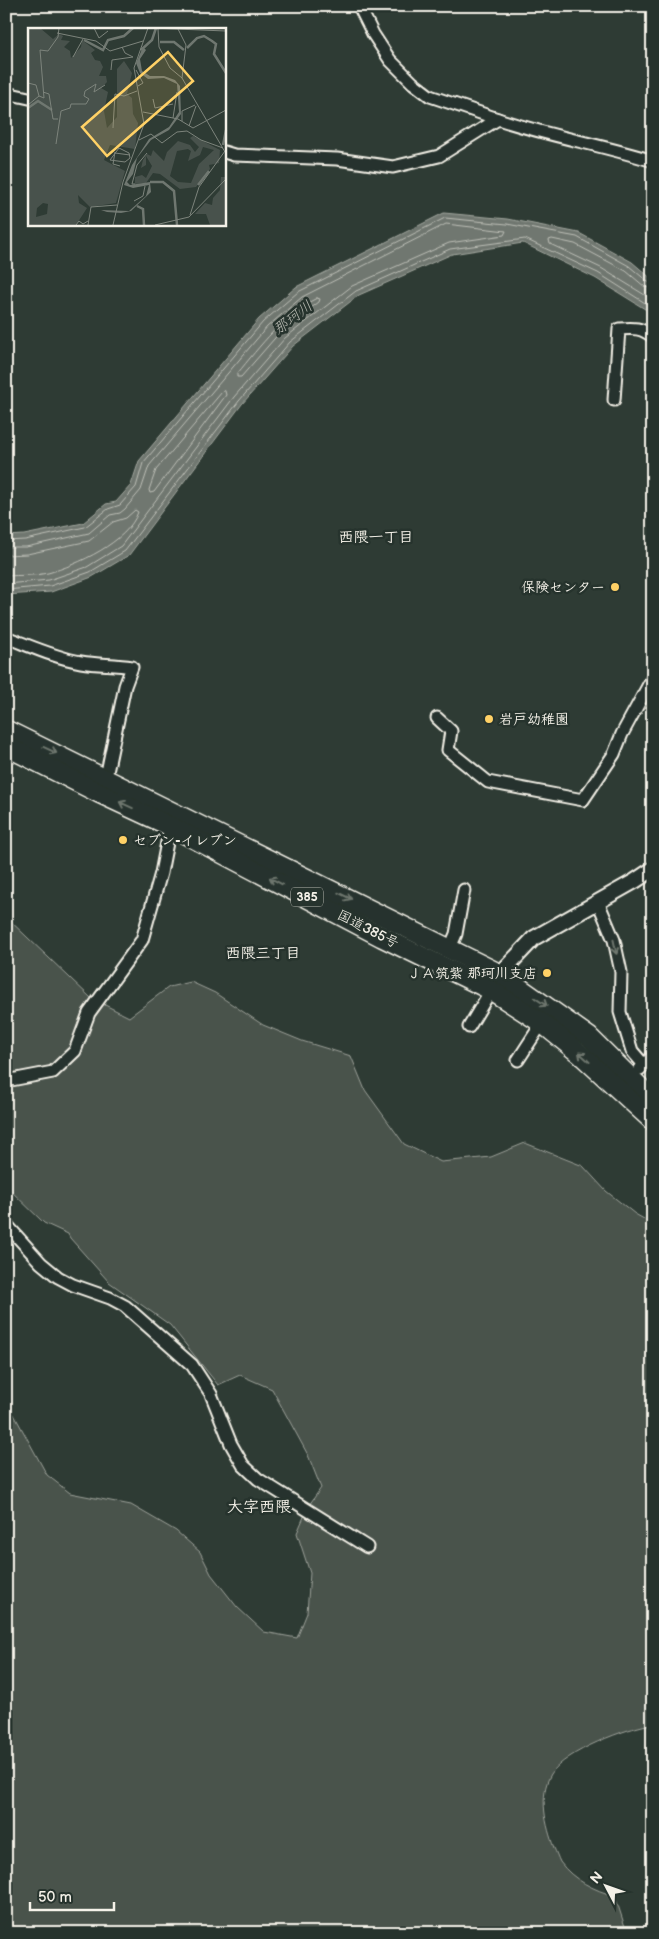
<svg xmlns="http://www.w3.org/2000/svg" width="659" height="1939" viewBox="0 0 659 1939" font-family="'Balsamiq Sans','Klee One',sans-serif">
<rect width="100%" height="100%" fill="#2e3b34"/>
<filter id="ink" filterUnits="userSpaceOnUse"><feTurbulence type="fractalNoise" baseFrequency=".02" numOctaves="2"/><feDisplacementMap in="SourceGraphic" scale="10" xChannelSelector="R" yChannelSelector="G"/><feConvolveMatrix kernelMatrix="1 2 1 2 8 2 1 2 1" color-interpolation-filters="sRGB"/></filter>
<g filter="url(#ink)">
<path fill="#48524c" stroke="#9ea29a" d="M6,917L91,998L129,1017L169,987L191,982L215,993L263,1025L302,1041L351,1056L365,1090L404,1144L441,1162L491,1157L525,1143L583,1166L606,1191L635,1214L653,1224V1724C628,1727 564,1752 551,1774C538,1796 546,1826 554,1848C556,1852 558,1858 560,1862C573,1880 594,1890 615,1896L627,1933H6V1405L11,1409L47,1475L70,1493L131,1505L176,1531L200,1552L211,1574L237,1607L264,1632L297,1638L307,1613L310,1573L297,1533L309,1505L321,1488L308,1455L272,1389L240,1375L218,1385L170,1325L109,1282L70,1238L68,1234L44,1223L6,1186Z"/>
<polygon fill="#6f7770" stroke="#a4a8a0" points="444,213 508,219 579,233 632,262 653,280 653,314 595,278 523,243 452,254 359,295 293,346 242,404 129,555 92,577 51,592 6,595 6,536 24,535 83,523 106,504 116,502 131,485 139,461 259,319 296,287"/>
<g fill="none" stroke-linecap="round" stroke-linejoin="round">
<g stroke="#bfc0b8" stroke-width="1">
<polyline points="653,289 645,287 626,271 575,244 552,239 549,240 550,244 601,268 653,300"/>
<path d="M317,298L320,299L319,302L281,331L241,377H237V374C260,346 284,314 317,298Z"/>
<polygon points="225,391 226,395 154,492 150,493 149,490 156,470 222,392"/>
<polyline points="6,541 25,540 85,527 108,509 120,505 136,487 143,463 263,322 298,292 445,218 507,224 577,237 629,266 648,282 653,283"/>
<polyline points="6,547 26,547 89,533 110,515 120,513 125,509 141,490 149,466 267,327 302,297 446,224 506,231 504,235 449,243 352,286 285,338 234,397 121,546 87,567 49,580 6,584"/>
<path d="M6,555L27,554L89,541L113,522L126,518L135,510L138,512C128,542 77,565 48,573C35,576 20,575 6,576"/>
<polyline points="6,590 50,586 90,572 125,551 239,401 290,342 356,291 450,249 525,239 598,273 653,308"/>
</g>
<defs>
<g id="minor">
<polyline points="359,6 373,34 390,60 413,83 430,96 498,119"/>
<polyline points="6,93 29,98"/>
<path d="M224,152L234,155L337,159L393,167L439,156L498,119C549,136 602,145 653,161"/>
<path d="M614,400L619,329C633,328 641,327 653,337"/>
<path d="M6,637C30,646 56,658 81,662C98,665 115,664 132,667L125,686L106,777"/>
<polyline points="437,718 451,731 448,750 488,782 583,800 614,754 622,734 653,677"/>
<polyline points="598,902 614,940 621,972 620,1012 632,1051 644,1065"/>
<polyline points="450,948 456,934 464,890"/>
<polyline points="469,1027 491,990"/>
<polyline points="518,1060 542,1023"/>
<polyline points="640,1069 653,1056"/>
<polyline points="6,1081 53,1072 75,1051 89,1013 142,940 161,873 171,822"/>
<polyline points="6,1224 41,1263 58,1277 73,1285 110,1298 125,1306 192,1365 211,1394 231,1444 243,1465 258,1479 367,1547"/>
</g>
<polyline id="tertiary" points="496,981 500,974 534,938 635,881 653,869"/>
<g id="trunk">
<polyline points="6,730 500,974 589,1037 653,1100"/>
<polyline points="6,746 99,793 170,826 382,937 491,990 542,1023 579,1053 653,1121"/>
</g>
</defs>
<use href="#minor" stroke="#f4f1e8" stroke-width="15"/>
<use href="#tertiary" stroke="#f4f1e8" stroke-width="18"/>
<use href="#trunk" stroke="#f4f1e8" stroke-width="22"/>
<use href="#minor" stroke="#26332d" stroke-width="11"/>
<use href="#tertiary" stroke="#26332d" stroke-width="14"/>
<use href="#trunk" stroke="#26332d" stroke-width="19"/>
</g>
<defs><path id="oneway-shaft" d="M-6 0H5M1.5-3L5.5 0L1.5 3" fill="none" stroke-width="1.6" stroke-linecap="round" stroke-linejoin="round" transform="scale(1.25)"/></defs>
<g stroke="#6e766e">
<use href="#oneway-shaft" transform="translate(50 750) rotate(25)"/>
<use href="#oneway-shaft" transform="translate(126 805) rotate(-155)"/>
<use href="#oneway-shaft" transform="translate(276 881) rotate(-152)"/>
<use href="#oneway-shaft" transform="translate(345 896) rotate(26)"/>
<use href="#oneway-shaft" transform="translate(615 947) rotate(78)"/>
<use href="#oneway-shaft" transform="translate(541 1002) rotate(34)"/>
<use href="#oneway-shaft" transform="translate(584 1057) rotate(-138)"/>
</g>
</g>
<g fill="#ffd166" stroke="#26332d" stroke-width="2">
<circle cx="615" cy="587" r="5"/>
<circle cx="489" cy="719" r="5"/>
<circle cx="123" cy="840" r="5"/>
<circle cx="547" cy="973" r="5"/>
</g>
<g text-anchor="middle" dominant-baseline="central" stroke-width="5" stroke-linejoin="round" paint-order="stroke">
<rect fill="#26332d" stroke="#b6b8b0" stroke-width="1" x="291" y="887.5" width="32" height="19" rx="4"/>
<g font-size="12" font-weight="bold" fill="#f4f1e8">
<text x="307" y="897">385</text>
</g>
<g font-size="14" font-weight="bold" fill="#f4f1e8" stroke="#26332d" text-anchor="end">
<text x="605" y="587">保険センター</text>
<text x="499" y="719" text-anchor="start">岩戸幼稚園</text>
<text x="133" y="840" text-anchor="start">セブン-イレブン</text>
<text x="537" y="973">ＪＡ筑紫 那珂川支店</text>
</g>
<g font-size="14" fill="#f4f1e8" stroke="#26332d">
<text transform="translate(368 929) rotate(27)">国道385号</text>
</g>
<g font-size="15" font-style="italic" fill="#b8bab2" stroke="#26332d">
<text transform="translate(293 318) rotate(-38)">那珂川</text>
</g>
<g font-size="15" font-weight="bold" fill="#f4f1e8" stroke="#26332d">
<text x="376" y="537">西隈一丁目</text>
<text x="263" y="953">西隈三丁目</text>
</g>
<g font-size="16" font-weight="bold" fill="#f4f1e8" stroke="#26332d">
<text x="259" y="1507">大字西隈</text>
</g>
</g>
<g transform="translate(28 28)">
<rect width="198" height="198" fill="#2e3b34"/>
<path d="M0,0H12L25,11L31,6L35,8L33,12L42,13L36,19L42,23L43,30L53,19L54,12L67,22L63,25L67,32L72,33L75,39L71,48H78L79,54L73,60L80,64L76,83L79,100L89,89V41L96,33L104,45L99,66L104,70L105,86L110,95L107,121L82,117L76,132L97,143L88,175L62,179L50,167L51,175L59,180L48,197H0ZM15,175L20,176L19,186L8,189L9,180ZM165,108L192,122L191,135L181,137L182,141L168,159L152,161L132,146L125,145L118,155L107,156V149L114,147L118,150L124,138L118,128V137L113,140L115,132L119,126L123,128L125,122L136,133L139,124L150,113L162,117L167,124L171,119L162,110ZM175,119L186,122L171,136L163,155L150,154L142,148L149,123L160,121L163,123L160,133L172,127ZM193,149H197V197H182L178,186H167L177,175L184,177L185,170L192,162Z" fill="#48524c" fill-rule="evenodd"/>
<path d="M115,19L118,22L112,31L114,43L122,48H136L147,52L152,58L153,86L141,102L123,112L109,130L105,146L99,154L102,157L122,154L123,164L103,183L93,185L79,184L73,182L101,183L118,168L121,157L105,160L96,157L104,137L121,111L141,99L151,84L149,56L136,50L120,51L112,45L108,35Z" fill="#6f7770"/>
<path fill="none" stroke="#6f7770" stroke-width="2.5" d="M56,12L75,22L80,12L96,8L105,0M132,14H146L156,22M159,20L169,10L176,8L184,13L188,16L186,26L198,45M113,22L124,12L128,0M0,80L10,73L24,82M195,117L198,102M122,154H135L146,163L149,197M170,157L181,143M109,178L115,181L116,197"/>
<path fill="none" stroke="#7d847c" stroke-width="1" d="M66,0L71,10L80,3M122,0L198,3M130,1L131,19L142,40L154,50L197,124M150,1L158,17L154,50M29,5L68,13L82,23L115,13M94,19L97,25L105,29M45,29L55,11M83,42L84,32L105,29M108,42L115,55L110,58M0,55L8,57L11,68M15,64L21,66L25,91H30M125,71L127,80L145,76M0,77L11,68L16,70L12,22L20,23L30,9L31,0M115,84L150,91L165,100L198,82M145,90L149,64M154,93V83L167,77M161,98L168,78M85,100L87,66L96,68L109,63M111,112L123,106L134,115L149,104L159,103L173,112L195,120M28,116L33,83L42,80L43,76H58L61,71L56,68L57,63L68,56L66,64L77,57M91,120L101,125L102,130L97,134L82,132ZM87,124L85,136L92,138M87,125L102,127M107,156H104L109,137L119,125M106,173L115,168L117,158M162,187L171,159L197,123M48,197L51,193L55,196L60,193M60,197L63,179L89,177M85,197L95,154L116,96L106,40L120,0M127,197L161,189L198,151"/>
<path fill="#ffd166" fill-opacity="0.15" stroke="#ffd166" stroke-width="2.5" d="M140,24L165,53L79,128L54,99Z"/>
<rect width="198" height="198" fill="none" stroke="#f4f1e8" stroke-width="2.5"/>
</g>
<rect width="659" height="1939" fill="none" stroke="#26332d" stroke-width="25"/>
<rect x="12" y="12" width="634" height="1914" fill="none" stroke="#f4f1e8" stroke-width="2" filter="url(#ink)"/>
<g transform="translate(606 1886) rotate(311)" stroke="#26332d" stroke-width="4" paint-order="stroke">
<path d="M0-4L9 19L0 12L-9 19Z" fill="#f4f1e8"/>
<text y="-8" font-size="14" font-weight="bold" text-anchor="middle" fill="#f4f1e8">N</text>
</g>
<path d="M30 1902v8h84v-8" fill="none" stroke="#f4f1e8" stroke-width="2.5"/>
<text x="38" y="1902" font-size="15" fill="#f4f1e8" stroke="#26332d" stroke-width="4" paint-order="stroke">50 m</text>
</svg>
